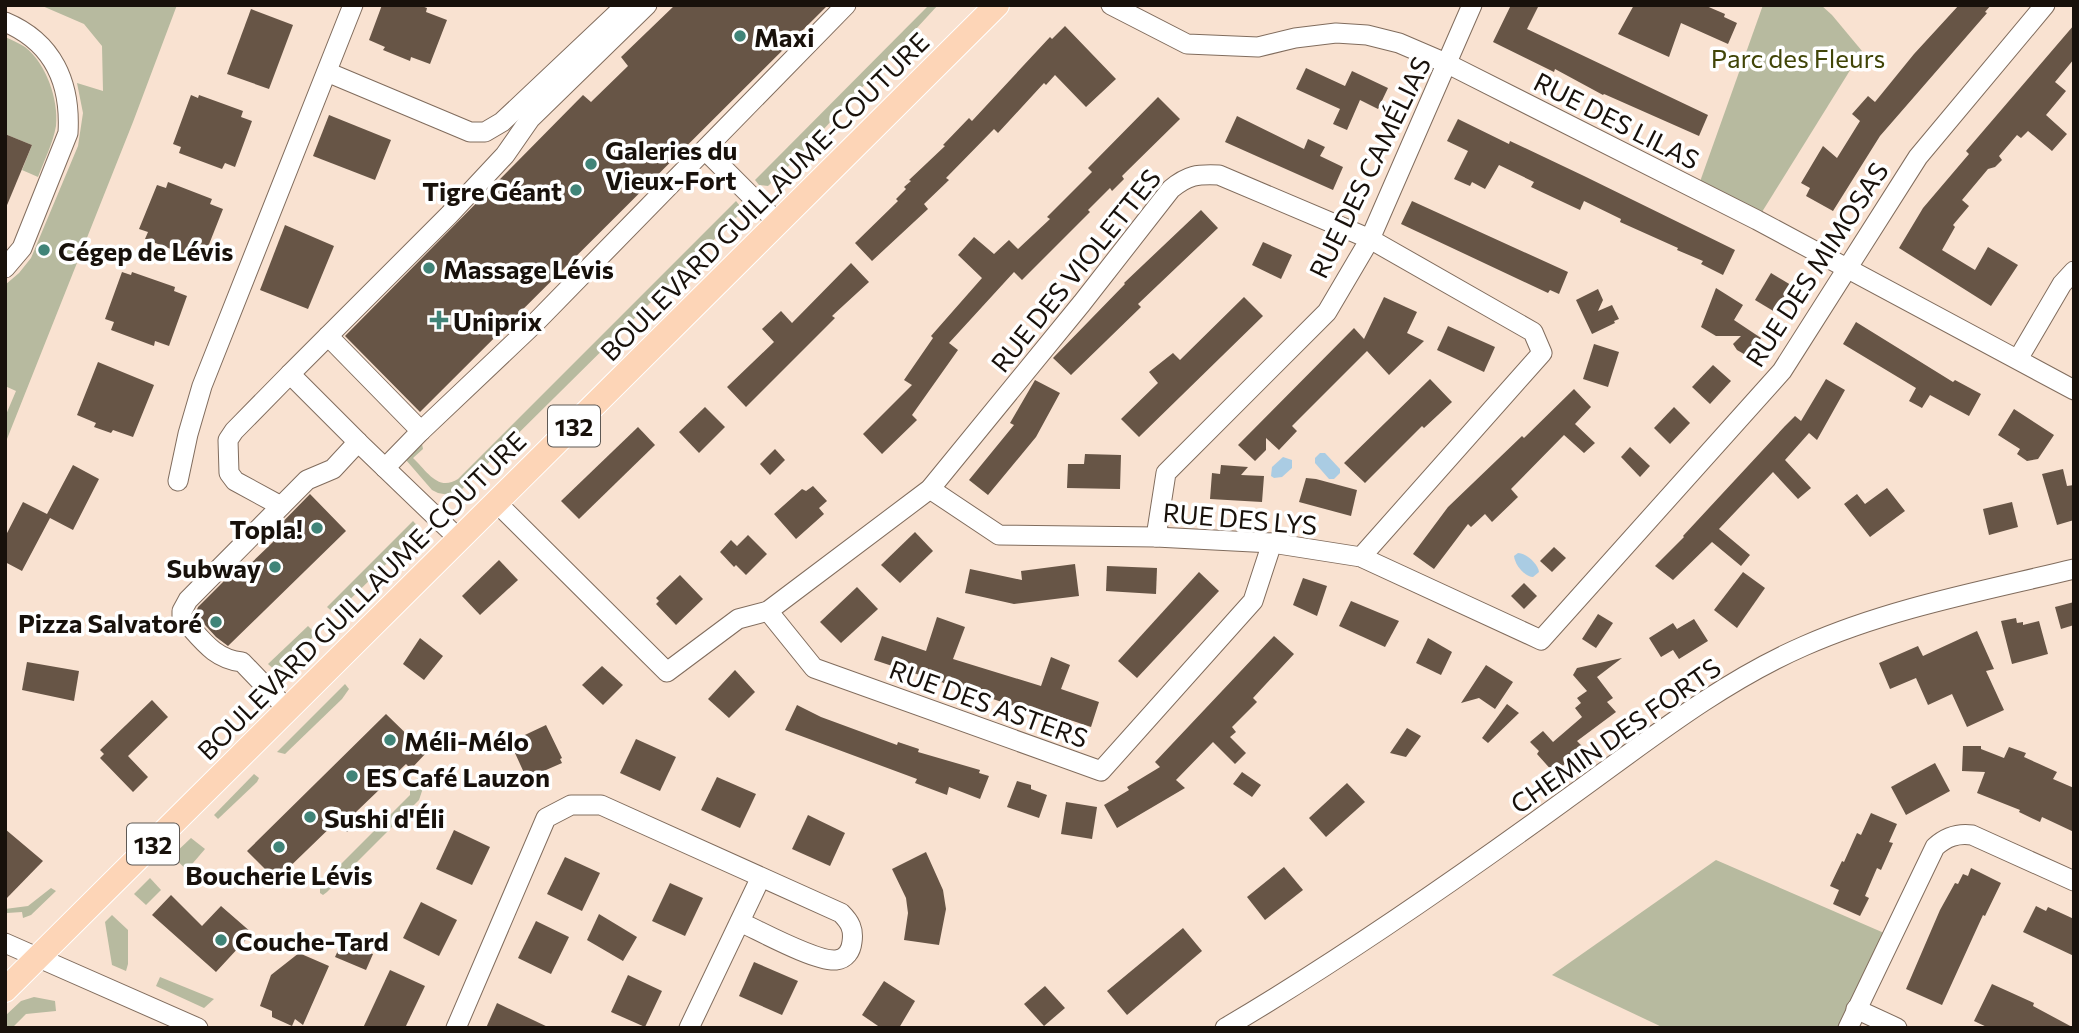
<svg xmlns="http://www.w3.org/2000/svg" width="2079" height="1033" viewBox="0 0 2079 1033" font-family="Commissioner,sans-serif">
<rect width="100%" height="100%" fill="#f9e2d1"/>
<g fill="#b7ba9f">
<polygon points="40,5 177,5 133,122 5,444 5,417 16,391 5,386 5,285 19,273 31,258 78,146 83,113 77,83 103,91 102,46 84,24"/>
<polygon points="929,5 938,5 799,156 768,186 759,185 755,180"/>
<polygon points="1763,5 1821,5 1832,15 1862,51 1757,220 1697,190"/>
<path d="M5,37C12,40 19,43 25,47C46,63 59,100 56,126C53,143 44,161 38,177L22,170L32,145L5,134Z"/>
<path d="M736,201L740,206V214L455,496L438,493L432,490L406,460V456L422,444L423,449L413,458C427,471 438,492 458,479Z"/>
<polygon points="413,521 421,530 335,614 327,607"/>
<polygon points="308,626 316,634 277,672 268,664"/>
<polygon points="345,684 349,689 342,699 285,754 277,752"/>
<polygon points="425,771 426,779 419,800 327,892 323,895 320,893 320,885 410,795 410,786"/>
<polygon points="254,774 259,778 257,782 218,819 214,815"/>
<polygon points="191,838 205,849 187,870 172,856"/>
<polygon points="1716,860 1891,936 1849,1028 1664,1028 1552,975"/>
<polygon points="150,878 161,890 146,905 134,894"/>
<polygon points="51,888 56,891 31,915 23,918 22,912 7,913 5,917 5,909 28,906"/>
<polygon points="112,915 128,930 128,964 126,971 112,965 105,922"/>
<polygon points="160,977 214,999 204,1008 156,986"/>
<polygon points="34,997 55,1001 56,1011 26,1014 12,1028 5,1028 5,1016 21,1001"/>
</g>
<g fill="#aacce3">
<polygon points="1320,453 1325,453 1340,469 1340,473 1334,479 1329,479 1315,463 1315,458"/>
<polygon points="1283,457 1292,460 1292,468 1282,477 1274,478 1271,476 1272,467"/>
<path d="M1518,553C1526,553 1538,564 1539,572L1533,577C1524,576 1515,565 1514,556Z"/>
</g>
<g fill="#675546">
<polygon points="382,5 419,5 427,8 426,12 447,20 430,64 411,57 410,61 383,50 385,47 369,40"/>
<polygon points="675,5 828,5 420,412 345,336 583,95 591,102 628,66 621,57"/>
<polygon points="1511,5 1539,5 1527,29 1708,115 1699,136 1604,94 1603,95 1555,69 1554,72 1493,42"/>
<polygon points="1634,5 1704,5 1725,14 1724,17 1737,23 1728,44 1681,23 1669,57 1618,34"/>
<polygon points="1959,5 1991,5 1985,12 1987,13 1880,136 1833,211 1806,196 1810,188 1801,183 1823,146 1837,158 1860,121 1852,114 1868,96 1875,102 1914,54"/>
<polygon points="251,9 293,25 269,89 227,74"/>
<polygon points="2074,25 2074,59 2055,82 2066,91 2046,115 2067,134 2052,151 2028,131 2021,138 2017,135 1999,156 2002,160 1995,167 1988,169 1962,200 1969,206 1953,225 1955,227 1942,250 1975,270 1988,247 2018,265 1991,306 1899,248 1923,208 1969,154 1966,151"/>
<polygon points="1065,26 1116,79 1086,107 1055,75 1046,85 1044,83 998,133 994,129 946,178 949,180 924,204 928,209 872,261 855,243 898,201 896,199 906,189 904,187 911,181 909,180 945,146 943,145 969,118 972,121 1050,37 1052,39"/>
<polygon points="1306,68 1345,86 1352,71 1388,88 1378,109 1360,100 1347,130 1333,124 1340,109 1296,89"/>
<polygon points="191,95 198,98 199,95 243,111 241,117 252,121 235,167 225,163 222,169 179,153 181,147 173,144"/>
<polygon points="1158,97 1180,119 1122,176 1124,179 1112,191 1110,188 1088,210 1090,212 1022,280 1014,272 949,343 958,350 912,415 917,420 882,454 863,434 912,385 904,380 933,338 931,336 982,278 958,255 974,237 994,254 1009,240 1018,249 1050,219 1047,217 1092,172 1088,168"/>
<polygon points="329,115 391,140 375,180 313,156"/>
<polygon points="1237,116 1304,149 1308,139 1325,147 1320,156 1343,167 1333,190 1225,142"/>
<polygon points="1458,119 1509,144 1510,141 1584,176 1735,250 1723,275 1701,264 1703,261 1677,250 1678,248 1620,222 1621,219 1584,201 1580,210 1531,187 1534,182 1499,165 1485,189 1472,182 1470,186 1454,179 1468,151 1447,141"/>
<polygon points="5,134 32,145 5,210"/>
<polygon points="168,182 212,199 210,204 223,209 204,257 191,252 189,256 145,239 148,232 139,229 157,185 166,188"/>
<polygon points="1412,201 1568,272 1559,294 1550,290 1548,293 1401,224"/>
<polygon points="1201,210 1218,228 1138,304 1141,307 1071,375 1053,358 1125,284 1124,283"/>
<polygon points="285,225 334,246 308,309 260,290"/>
<polygon points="1263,242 1292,255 1281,279 1252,265"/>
<polygon points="851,263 869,282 832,316 835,318 746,407 727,387 774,342 762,329 781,311 792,323"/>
<polygon points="122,272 131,275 132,272 175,287 174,291 187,296 169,346 155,341 154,346 111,330 114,322 105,319"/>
<polygon points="1771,273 1791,285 1775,312 1755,300"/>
<polygon points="1716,288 1743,305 1734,320 1761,338 1749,357 1737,350 1733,344 1741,336 1716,336 1701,327"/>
<polygon points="1598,289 1603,300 1598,311 1612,305 1619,319 1614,321 1615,323 1592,334 1576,300"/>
<polygon points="1244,297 1263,316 1139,437 1121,419 1158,383 1149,372 1173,353 1180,360"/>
<polygon points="1384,297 1417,312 1407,333 1424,341 1389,375 1367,351 1292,426 1297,431 1279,450 1266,438 1266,450 1255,461 1238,445 1354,328 1364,339"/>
<polygon points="1856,322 1953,382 1955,380 1981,394 1969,416 1930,395 1922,408 1909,401 1916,388 1843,344"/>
<polygon points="1448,326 1495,347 1484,372 1437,350"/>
<polygon points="1594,344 1619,352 1608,387 1583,379"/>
<polygon points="98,362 154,385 133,437 113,430 111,433 94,427 96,423 77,415"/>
<polygon points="1713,365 1731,381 1710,404 1692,387"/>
<polygon points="1430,379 1452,402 1424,428 1422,426 1365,483 1344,463"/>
<polygon points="1826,379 1845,390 1817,440 1809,433 1785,460 1811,488 1798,499 1773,472 1719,529 1750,555 1741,566 1712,542 1673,580 1655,566 1684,537 1683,536 1785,426 1795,416 1801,421"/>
<polygon points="1035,380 1060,393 1036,437 988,495 969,480 1014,425 1010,423"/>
<polygon points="1574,389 1591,407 1575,424 1595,443 1584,453 1564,435 1511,489 1518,497 1492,522 1485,514 1471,527 1468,524 1434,569 1413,554 1448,507 1522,436 1524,438"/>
<polygon points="705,407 725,427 699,453 679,432"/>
<polygon points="1674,407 1690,423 1670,444 1654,428"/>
<polygon points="2014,409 2054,435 2038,459 2027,461 2017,454 2020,449 1998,435"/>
<polygon points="638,427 655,445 579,519 561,501"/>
<polygon points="1630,447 1650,466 1640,477 1621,457"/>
<polygon points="775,449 785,460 770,475 760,464"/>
<polygon points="1085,454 1121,455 1120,489 1067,488 1068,464 1084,464"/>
<polygon points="73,465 99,479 73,530 50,518 22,571 5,562 5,537 23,502 47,514"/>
<polygon points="1221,465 1248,467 1241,475 1264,476 1262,502 1210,499 1212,473 1220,474"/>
<polygon points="2063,469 2067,486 2074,485 2074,520 2057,525 2042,474"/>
<polygon points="1306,478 1316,479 1357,490 1351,516 1299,502"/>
<polygon points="813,486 827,501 819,508 824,514 796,539 774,514 802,489 806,491"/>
<polygon points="1887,488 1905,511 1870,537 1844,504 1857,494 1865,504"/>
<polygon points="310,494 346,531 228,646 216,637 195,614 198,607 241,564 245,569 273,542 268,537"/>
<polygon points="2012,502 2018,527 1989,535 1983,509"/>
<polygon points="915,532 933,551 900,583 881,565"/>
<polygon points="748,535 767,554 746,575 736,565 734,567 720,552 731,540 737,546"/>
<polygon points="1554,547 1566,558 1552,572 1540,561"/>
<polygon points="499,560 518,580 480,615 462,596"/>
<polygon points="1075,564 1079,596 1014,604 965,593 970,569 1022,580 1021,571"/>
<polygon points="1107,566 1157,568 1156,594 1106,591"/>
<polygon points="1199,572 1219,591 1137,678 1118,661"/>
<polygon points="1743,572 1765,588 1737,628 1714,610"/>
<polygon points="680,575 703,599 676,625 656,604 659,601 656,598"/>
<polygon points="1303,578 1327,586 1317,616 1293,605"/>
<polygon points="1524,583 1537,596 1524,609 1511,596"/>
<polygon points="857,587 878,609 841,643 820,622"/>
<polygon points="1351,601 1399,621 1385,647 1339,626"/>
<polygon points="2074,602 2074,625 2061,629 2055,607"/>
<polygon points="1598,614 1613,623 1596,648 1582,639"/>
<polygon points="937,617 965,627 953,659 1041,686 1051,657 1070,665 1061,689 1099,702 1091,727 1040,710 1039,712 1026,708 1026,710 874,660 882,636 926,651"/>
<polygon points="2016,618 2017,623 2023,622 2023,625 2039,621 2048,654 2012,664 2001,621"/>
<polygon points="1694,619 1708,641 1679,659 1673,650 1661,657 1649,638 1673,623 1677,629"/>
<polygon points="1977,631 1994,669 1986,671 2004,710 1967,727 1952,694 1928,705 1916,678 1890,689 1879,663 1918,646 1923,656"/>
<polygon points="1274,636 1294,654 1253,698 1257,702 1232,727 1236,732 1230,737 1246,753 1235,764 1213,742 1176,780 1185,788 1117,828 1104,805 1129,790 1127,787 1160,767 1155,762"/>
<polygon points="420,638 443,656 424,680 403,664"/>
<polygon points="1428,638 1452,652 1441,675 1416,663"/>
<polygon points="1622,658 1597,677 1613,698 1607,702 1616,712 1577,741 1584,748 1554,773 1537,754 1539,751 1530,742 1543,731 1553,742 1582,717 1575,708 1581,703 1577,698 1587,691 1573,675 1577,668"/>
<polygon points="27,662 79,671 74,701 22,690"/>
<polygon points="1486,665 1513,682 1495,709 1479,698 1461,703"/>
<polygon points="602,666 623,685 603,705 582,685"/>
<polygon points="735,670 755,692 729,718 708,699"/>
<polygon points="152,700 168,717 128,756 148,777 133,792 100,758 104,754 100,750"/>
<polygon points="1507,704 1519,713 1488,743 1482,738"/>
<polygon points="797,705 821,717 897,745 898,742 919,749 918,752 980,770 979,773 989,776 980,799 949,787 947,795 915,783 917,779 785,730"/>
<polygon points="386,714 426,753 411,769 406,764 355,813 361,818 347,832 337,821 276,880 247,851"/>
<polygon points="546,725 562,758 560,759 562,763 530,777 528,773 525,775 510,742"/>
<polygon points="1407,728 1421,736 1406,757 1390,753"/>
<polygon points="636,739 676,757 660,791 620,773"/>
<polygon points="1963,746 1981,746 1981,749 2004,758 2009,747 2026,753 2024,757 2057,772 2053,779 2074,788 2074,832 2042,817 2040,822 2019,812 2020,810 1977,793 1985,772 1962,771"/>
<polygon points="1935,763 1950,791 1906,815 1891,787"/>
<polygon points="1242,772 1261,785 1252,797 1233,784"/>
<polygon points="717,777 756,794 740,828 701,810"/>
<polygon points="1017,781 1031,785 1031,789 1047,795 1039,818 1007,807"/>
<polygon points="1347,783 1365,802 1326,837 1309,818"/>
<polygon points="1066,802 1097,807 1092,839 1061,834"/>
<polygon points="1871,813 1897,824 1889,842 1893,843 1881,870 1877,868 1865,896 1869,898 1860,916 1833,904 1839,890 1830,886 1842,861 1844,862 1857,833 1861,835"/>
<polygon points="808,815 845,833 830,866 792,849"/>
<polygon points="5,829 43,861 5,900"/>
<polygon points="454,830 490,847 472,885 436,869"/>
<polygon points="926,852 943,890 946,909 939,945 904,940 908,913 906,898 892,869"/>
<polygon points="565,857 600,873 582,911 547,894"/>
<polygon points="1284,867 1303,890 1265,920 1247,897"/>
<polygon points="1971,868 2001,883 1985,916 1983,915 1942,1005 1906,989 1940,910 1955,883 1958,884 1963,874 1968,876"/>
<polygon points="670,883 703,898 685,936 652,921"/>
<polygon points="171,895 202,926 221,906 252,933 216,972 152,915"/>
<polygon points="421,902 457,920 439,956 403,938"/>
<polygon points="2036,906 2046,911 2048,907 2074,919 2074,956 2023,932"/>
<polygon points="599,914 637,937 623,961 587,940"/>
<polygon points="536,921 569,937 551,974 518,958"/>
<polygon points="1183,928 1202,951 1127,1015 1107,991"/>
<polygon points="346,933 359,939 356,947 373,954 366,970 335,957"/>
<polygon points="299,953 329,966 303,1025 295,1019 292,1026 272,1017 272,1011 260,1006 271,975"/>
<polygon points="754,962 798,981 782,1015 739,996"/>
<polygon points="390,970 425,986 405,1028 363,1028"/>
<polygon points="628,975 662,991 645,1027 611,1012"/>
<polygon points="884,981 915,1001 899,1028 881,1028 862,1015"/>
<polygon points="1992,984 2034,1003 2033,1006 2074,1028 1989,1028 1974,1021"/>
<polygon points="1045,986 1065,1008 1044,1026 1024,1004"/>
<polygon points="497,1003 550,1028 486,1028"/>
</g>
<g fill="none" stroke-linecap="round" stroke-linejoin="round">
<defs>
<g id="minor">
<polyline points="1111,5 1187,44 1258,47 1295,38 1336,33 1367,35 1399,43 1448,64 1757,220 2074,390"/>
<path d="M5,22C53,42 71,83 68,133L22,248L5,268"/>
<polyline points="327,72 470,132 485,132 502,122 626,5"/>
<polyline points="705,150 778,223"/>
<polyline points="328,336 449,215 505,155 530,119 647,5"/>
<polyline points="2018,359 2062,284 2074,271"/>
<polyline points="290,374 328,336 421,431 385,468"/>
<polyline points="421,431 535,323 846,5"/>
<polyline points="178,481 188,434 202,386 353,5"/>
<polyline points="930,489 999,535 1156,537 1272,543 1361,557 1541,640 1782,371 1918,157 2045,5"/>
<path d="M497,503L667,672L738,619L768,611L930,489L1082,303L1171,189C1188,175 1197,174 1219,175L1370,239L1533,332L1542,353L1361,557"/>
<polyline points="281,506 235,481 229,473 228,440 234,431 290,374 358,442"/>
<polyline points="1156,537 1166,473 1327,312 1370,239 1472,5"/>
<polyline points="768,611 814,668 1101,771 1253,601 1272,543"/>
<path d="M288,710L242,662C213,659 201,638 182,618V611L188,600L307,480L333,469L358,442L460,540"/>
<polyline points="5,943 198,1028"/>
<polyline points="1856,1009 1897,1028"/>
<path d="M456,1028L546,818L571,805H601L841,913C850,922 854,929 852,942C851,951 846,959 836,960C816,962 760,931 740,922"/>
<polyline points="689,1028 760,879"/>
<path d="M1225,1028C1342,959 1454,881 1564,801C1641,746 1717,684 1804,646C1890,608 1983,591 2074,569"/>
<path d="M1848,1028L1935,847C1946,837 1957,833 1972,835L2074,881"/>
</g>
<polyline id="major" points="5,990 997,5"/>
</defs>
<use href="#minor" stroke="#806c5d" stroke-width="21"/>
<use href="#major" stroke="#fff" stroke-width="26"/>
<use href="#minor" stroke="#fff" stroke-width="19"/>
<use href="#major" stroke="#fdd5b7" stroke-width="24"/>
</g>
<g fill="#408478" stroke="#fff" stroke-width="2.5">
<circle cx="740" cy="36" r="7"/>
<circle cx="591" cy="164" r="7"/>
<circle cx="576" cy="190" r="7"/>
<circle cx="44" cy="250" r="7"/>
<circle cx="429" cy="268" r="7"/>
<path d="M435.5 309.5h7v7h7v7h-7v7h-7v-7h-7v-7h7z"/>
<circle cx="317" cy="528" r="7"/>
<circle cx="275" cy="567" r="7"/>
<circle cx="216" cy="622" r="7"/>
<circle cx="390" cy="740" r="7"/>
<circle cx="352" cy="776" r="7"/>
<circle cx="310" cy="817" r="7"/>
<circle cx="279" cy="847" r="7"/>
<circle cx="221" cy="940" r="7"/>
</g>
<g text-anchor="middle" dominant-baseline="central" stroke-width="7" stroke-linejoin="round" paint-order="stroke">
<g fill="#fff" stroke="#5d5854" stroke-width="2">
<rect x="548" y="405.5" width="52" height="41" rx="5"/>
<rect x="127" y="823.5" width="52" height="41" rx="5"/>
</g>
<g font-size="24" font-weight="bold" fill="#18110b">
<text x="574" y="426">132</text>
<text x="153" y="844">132</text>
</g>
<g font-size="26" font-weight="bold" fill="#18110b" stroke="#fff" text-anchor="start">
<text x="754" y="36">Maxi</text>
<text x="605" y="149">Galeries du<tspan x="605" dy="30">Vieux-Fort</tspan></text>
<text x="562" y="190" text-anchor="end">Tigre Géant</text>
<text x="58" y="250">Cégep de Lévis</text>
<text x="443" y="268">Massage Lévis</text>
<text x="453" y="320">Uniprix</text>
<text x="303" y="528" text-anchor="end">Topla!</text>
<text x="261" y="567" text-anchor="end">Subway</text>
<text x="202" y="622" text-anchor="end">Pizza Salvatoré</text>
<text x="404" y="740">Méli-Mélo</text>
<text x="366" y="776">ES Café Lauzon</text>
<text x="324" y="817">Sushi d'Éli</text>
<text x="279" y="874" text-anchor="middle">Boucherie Lévis</text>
<text x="235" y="940">Couche-Tard</text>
</g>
<g font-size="26" fill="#414507" stroke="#fff">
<text x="1798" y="57">Parc des Fleurs</text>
</g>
<g font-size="26" fill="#18110b" stroke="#fff">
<text transform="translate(1617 120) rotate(27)">RUE DES LILAS</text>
<text transform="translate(1369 167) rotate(-64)">RUE DES CAMÉLIAS</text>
<text transform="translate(764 196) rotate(-45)">BOULEVARD GUILLAUME-COUTURE</text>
<text transform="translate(1816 264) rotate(-57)">RUE DES MIMOSAS</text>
<text transform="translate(1075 270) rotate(-51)">RUE DES VIOLETTES</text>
<text transform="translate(1240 518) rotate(5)">RUE DES LYS</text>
<text transform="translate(361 595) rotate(-45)">BOULEVARD GUILLAUME-COUTURE</text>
<text transform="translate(989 703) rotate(20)">RUE DES ASTERS</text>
<text transform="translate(1615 735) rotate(-35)">CHEMIN DES FORTS</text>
</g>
</g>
<rect width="2079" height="1033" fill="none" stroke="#18110b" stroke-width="14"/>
</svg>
